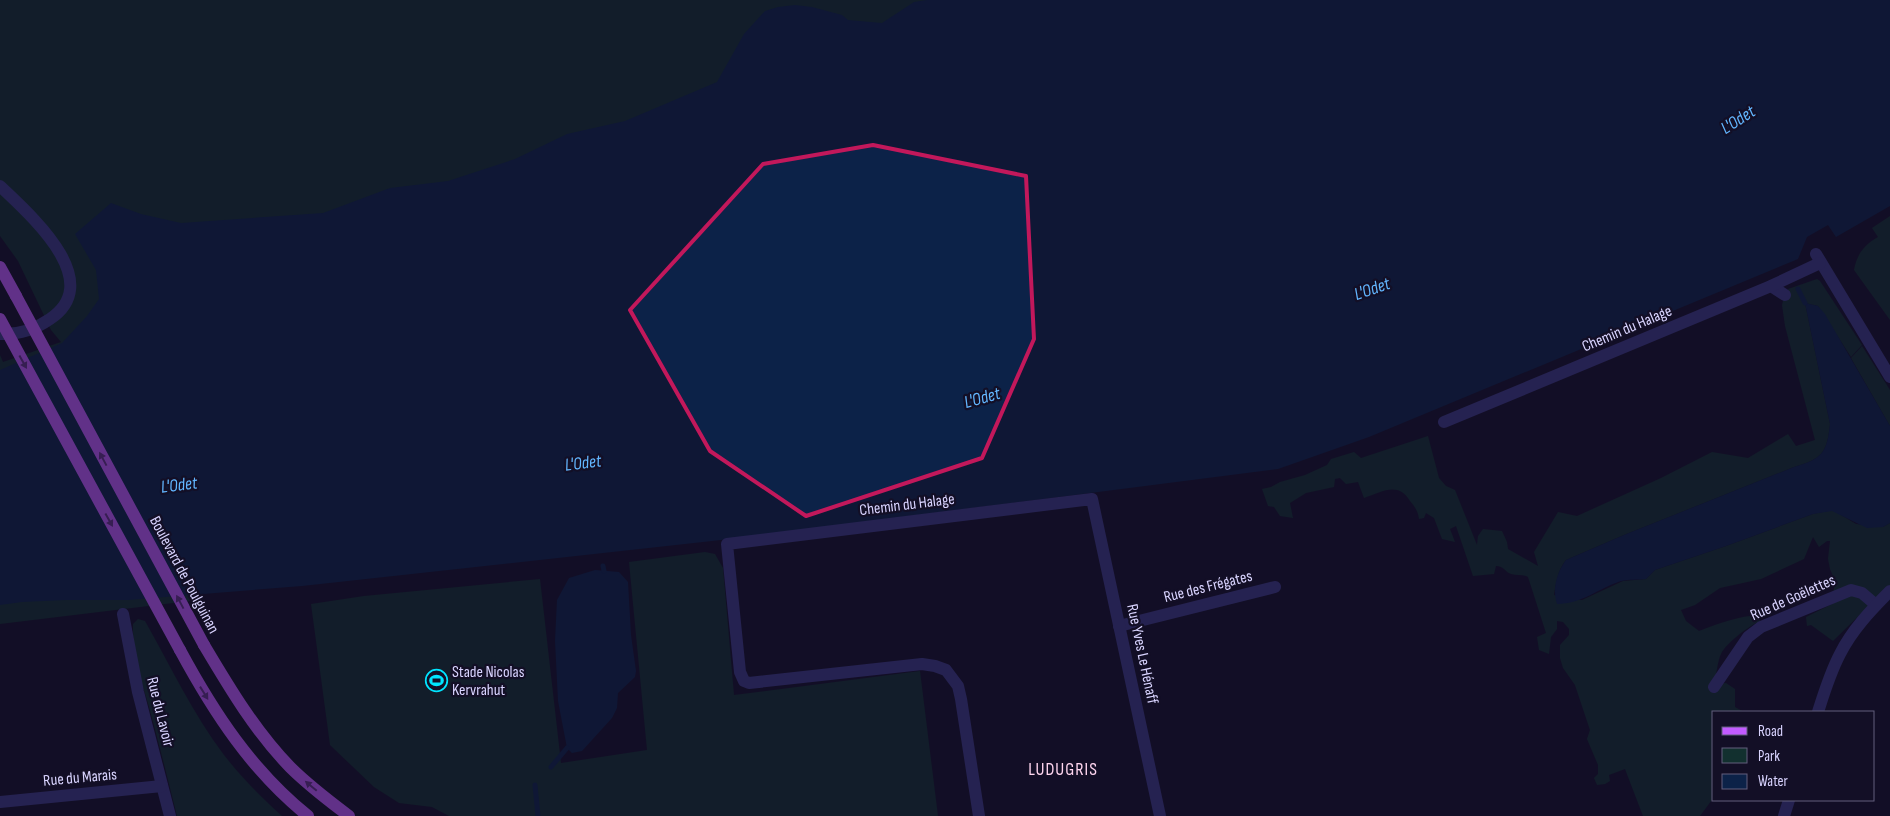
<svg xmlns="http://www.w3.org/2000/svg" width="1890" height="816" viewBox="0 0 1890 816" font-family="'Sofia Sans Condensed',sans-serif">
<rect width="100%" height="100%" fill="#130f26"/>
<g fill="#12302f">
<polygon points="0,0 1783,0 0,478 0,355 3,362 61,342 51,330 18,261 0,236"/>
<path d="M1890,216V320L1854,270C1857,254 1864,245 1878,237L1872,228Z"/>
<path d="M1817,279L1820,281L1862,345L1851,357L1818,306L1805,303L1830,424C1827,453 1822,459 1794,467L1624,535L1566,560C1558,570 1556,582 1554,595L1582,600L1623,581L1646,579L1655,570L1726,546L1813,514L1833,510L1856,524L1883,527L1890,523V585L1833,641L1811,625L1807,626L1806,617L1832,604L1835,581L1830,569L1828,559L1830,541H1827L1819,547L1813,537L1804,559L1761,579L1720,588L1695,605L1681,610L1686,621L1699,631C1720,623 1738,616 1760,615V621C1750,625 1725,644 1721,654C1718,659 1716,677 1714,684L1726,683L1735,689V707L1744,712H1714V797L1700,816H1643L1625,769L1609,775L1610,781L1605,784L1597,785L1594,778L1598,774V765L1587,739L1590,730L1575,685L1563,668L1560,658V645L1569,635V629L1563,622L1557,621V629L1551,637L1549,654L1539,650L1537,637L1546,633L1528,577C1523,574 1517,576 1511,574C1505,572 1504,566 1496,566L1494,574L1473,576L1456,526L1450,529L1455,542L1442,539L1434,518L1426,513L1424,518L1419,519C1418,511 1415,507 1410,501C1398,481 1382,492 1364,498L1358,482L1346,484L1340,478L1335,479L1334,487L1306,493L1290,503L1293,518L1280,516L1274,507L1268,506L1262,489L1271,487L1280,482L1305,475L1327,465L1331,459L1354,452L1361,458L1428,436L1439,478L1446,486L1455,490L1477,545L1478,536L1483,529L1502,531L1507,542L1508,549L1538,566L1534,552L1558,512L1577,516L1661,478L1712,452L1748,458L1788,434L1796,446L1815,440L1785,326L1782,305L1784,297L1789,295L1788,289Z"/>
<polygon points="1862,346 1890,390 1890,426 1851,358"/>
<polygon points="171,539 198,600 0,624 0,561"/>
<polygon points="705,552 715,554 723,568 734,695 920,671 938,816 449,816 432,807 399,803 374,787 330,745 311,604 364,596 540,579 561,763 647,750 629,562"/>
<path d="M138,619L145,621C170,665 193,714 224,755C242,778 261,797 282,816H177C168,780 159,743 149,707C141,679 132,655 133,624Z"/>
</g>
<g fill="#0c2248">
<polygon points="927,0 1890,0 1890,206 1836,237 1828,225 1807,237 1798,259 1369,437 1278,469 721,540 302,586 128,600 66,600 22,602 0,605 0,370 62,343 87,316 99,299 96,270 75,234 111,203 141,214 181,223 323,213 390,188 448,181 515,159 567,134 625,121 717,82 744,34 765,11 778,7 795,5 812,7 842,15 848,20 882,23 914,2"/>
<path d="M1805,303L1818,306L1825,314L1890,426V523L1883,527L1867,528L1832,511L1813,514L1726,546L1655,570L1646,579C1638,580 1629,579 1621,581C1599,588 1582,604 1557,604C1552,589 1557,572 1566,560L1624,535L1794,467C1822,459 1827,453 1830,424Z"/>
<polygon points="595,570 619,572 628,582 631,635 636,671 635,677 618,693 617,708 612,718 582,751 572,753 567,748 558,701 555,641 557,600 569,578"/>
</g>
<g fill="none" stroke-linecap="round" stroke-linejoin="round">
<g stroke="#0c2248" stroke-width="5">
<polyline points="1798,289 1805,303"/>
<polyline points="603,566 604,571"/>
<polyline points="551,767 567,748"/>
<polyline points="535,785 538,816"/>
</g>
<g stroke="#3d3a85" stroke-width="12">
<path d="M0,186C29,214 107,281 50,319C34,330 19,335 0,334"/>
<polyline points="1816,254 1890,377"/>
<polyline points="1771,286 1785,295"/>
<polyline points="1444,422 1771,286 1820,263"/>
<polyline points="123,614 138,692 170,816"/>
<polyline points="1119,626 1275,587"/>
<polyline points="1714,687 1748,637 1761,627 1851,590 1862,593 1876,605"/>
<path d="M1818,712C1824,693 1830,673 1840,654C1852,630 1871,610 1890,591"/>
<polyline points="0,802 162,786"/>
<polyline points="979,816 961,699 958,686 946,670 935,666 922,664 749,683 744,681 740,672 727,544 1092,499 1160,816"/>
<polyline points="1784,816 1789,800"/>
</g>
<g stroke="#c25bff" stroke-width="12">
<polyline points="0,267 16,296"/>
<path d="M204,645C229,687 255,731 290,767C308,785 329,801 349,816"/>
<path d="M180,650C214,713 252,771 308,816"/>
</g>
<g stroke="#c25bff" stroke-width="12">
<polyline points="16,296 204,645"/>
<polyline points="0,319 180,650"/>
</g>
</g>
<defs><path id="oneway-solid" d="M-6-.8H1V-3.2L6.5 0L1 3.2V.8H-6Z" transform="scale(1.25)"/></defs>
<g fill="#623188">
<use href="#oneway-solid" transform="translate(23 362) rotate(61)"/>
<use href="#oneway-solid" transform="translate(103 459) rotate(-118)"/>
<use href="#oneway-solid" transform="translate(109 520) rotate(61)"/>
<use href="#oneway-solid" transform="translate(180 602) rotate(-118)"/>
<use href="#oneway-solid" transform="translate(204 693) rotate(58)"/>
<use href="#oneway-solid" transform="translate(311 786) rotate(-140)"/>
</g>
<path d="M0 0H1890V816H0ZM873,145L1026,176L1034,339L982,458L806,516L710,451L630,310L763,164Z" fill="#130f26" fill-opacity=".55" fill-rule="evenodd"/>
<path fill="none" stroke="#c2185b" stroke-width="4" stroke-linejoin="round" d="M873,145L1026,176L1034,339L982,458L806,516L710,451L630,310L763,164Z"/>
<defs>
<symbol id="stadium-ring" viewBox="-11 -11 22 22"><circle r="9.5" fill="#130f26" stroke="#00e5ff" stroke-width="1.5"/><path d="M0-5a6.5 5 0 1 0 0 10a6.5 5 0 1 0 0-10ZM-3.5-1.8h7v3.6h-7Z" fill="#00e5ff"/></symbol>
</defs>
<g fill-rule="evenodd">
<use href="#stadium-ring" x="424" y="668" width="25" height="25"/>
</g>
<g text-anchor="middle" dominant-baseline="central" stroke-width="4.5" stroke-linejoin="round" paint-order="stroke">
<g font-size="16" fill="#d9d4ff" stroke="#130f26">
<text transform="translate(1627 329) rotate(-23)">Chemin du Halage</text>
<text transform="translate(907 505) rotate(-7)">Chemin du Halage</text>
<text transform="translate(184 575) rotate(62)">Boulevard de Poulguinan</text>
<text transform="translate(1208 587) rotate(-14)">Rue des Frégates</text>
<text transform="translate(1793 598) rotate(-24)">Rue de Goëlettes</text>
<text transform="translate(1142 654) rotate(78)">Rue Yves Le Hénaff</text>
<text transform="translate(160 712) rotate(76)">Rue du Lavoir</text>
<text transform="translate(80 778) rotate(-5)">Rue du Marais</text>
</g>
<g font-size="16" fill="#d9d4ff" stroke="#130f26" text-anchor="start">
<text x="452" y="672">Stade Nicolas<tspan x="452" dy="18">Kervrahut</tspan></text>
</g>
<g font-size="18" font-style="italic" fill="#62b6ff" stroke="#130f26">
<text transform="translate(1738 120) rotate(-33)">L'Odet</text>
<text transform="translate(1372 289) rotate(-19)">L'Odet</text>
<text transform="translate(982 398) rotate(-16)">L'Odet</text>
<text transform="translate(583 463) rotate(-7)">L'Odet</text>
<text transform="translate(179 485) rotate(-7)">L'Odet</text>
</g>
<g font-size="18" letter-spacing="1" fill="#ffd6f0" stroke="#130f26">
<text x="1063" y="769">LUDUGRIS</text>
</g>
</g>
<rect x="1712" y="711" width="162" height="90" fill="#130f26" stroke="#625e7d"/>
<rect x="1722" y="727" width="25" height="8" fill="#c25bff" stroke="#625e7d"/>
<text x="1758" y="736" font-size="15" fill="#d9d4ff">Road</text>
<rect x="1722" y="748" width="25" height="15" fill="#12302f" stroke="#625e7d"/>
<text x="1758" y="761" font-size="15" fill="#d9d4ff">Park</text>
<rect x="1722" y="774" width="25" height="15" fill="#0c2248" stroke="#625e7d"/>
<text x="1758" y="786" font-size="15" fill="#d9d4ff">Water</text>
</svg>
